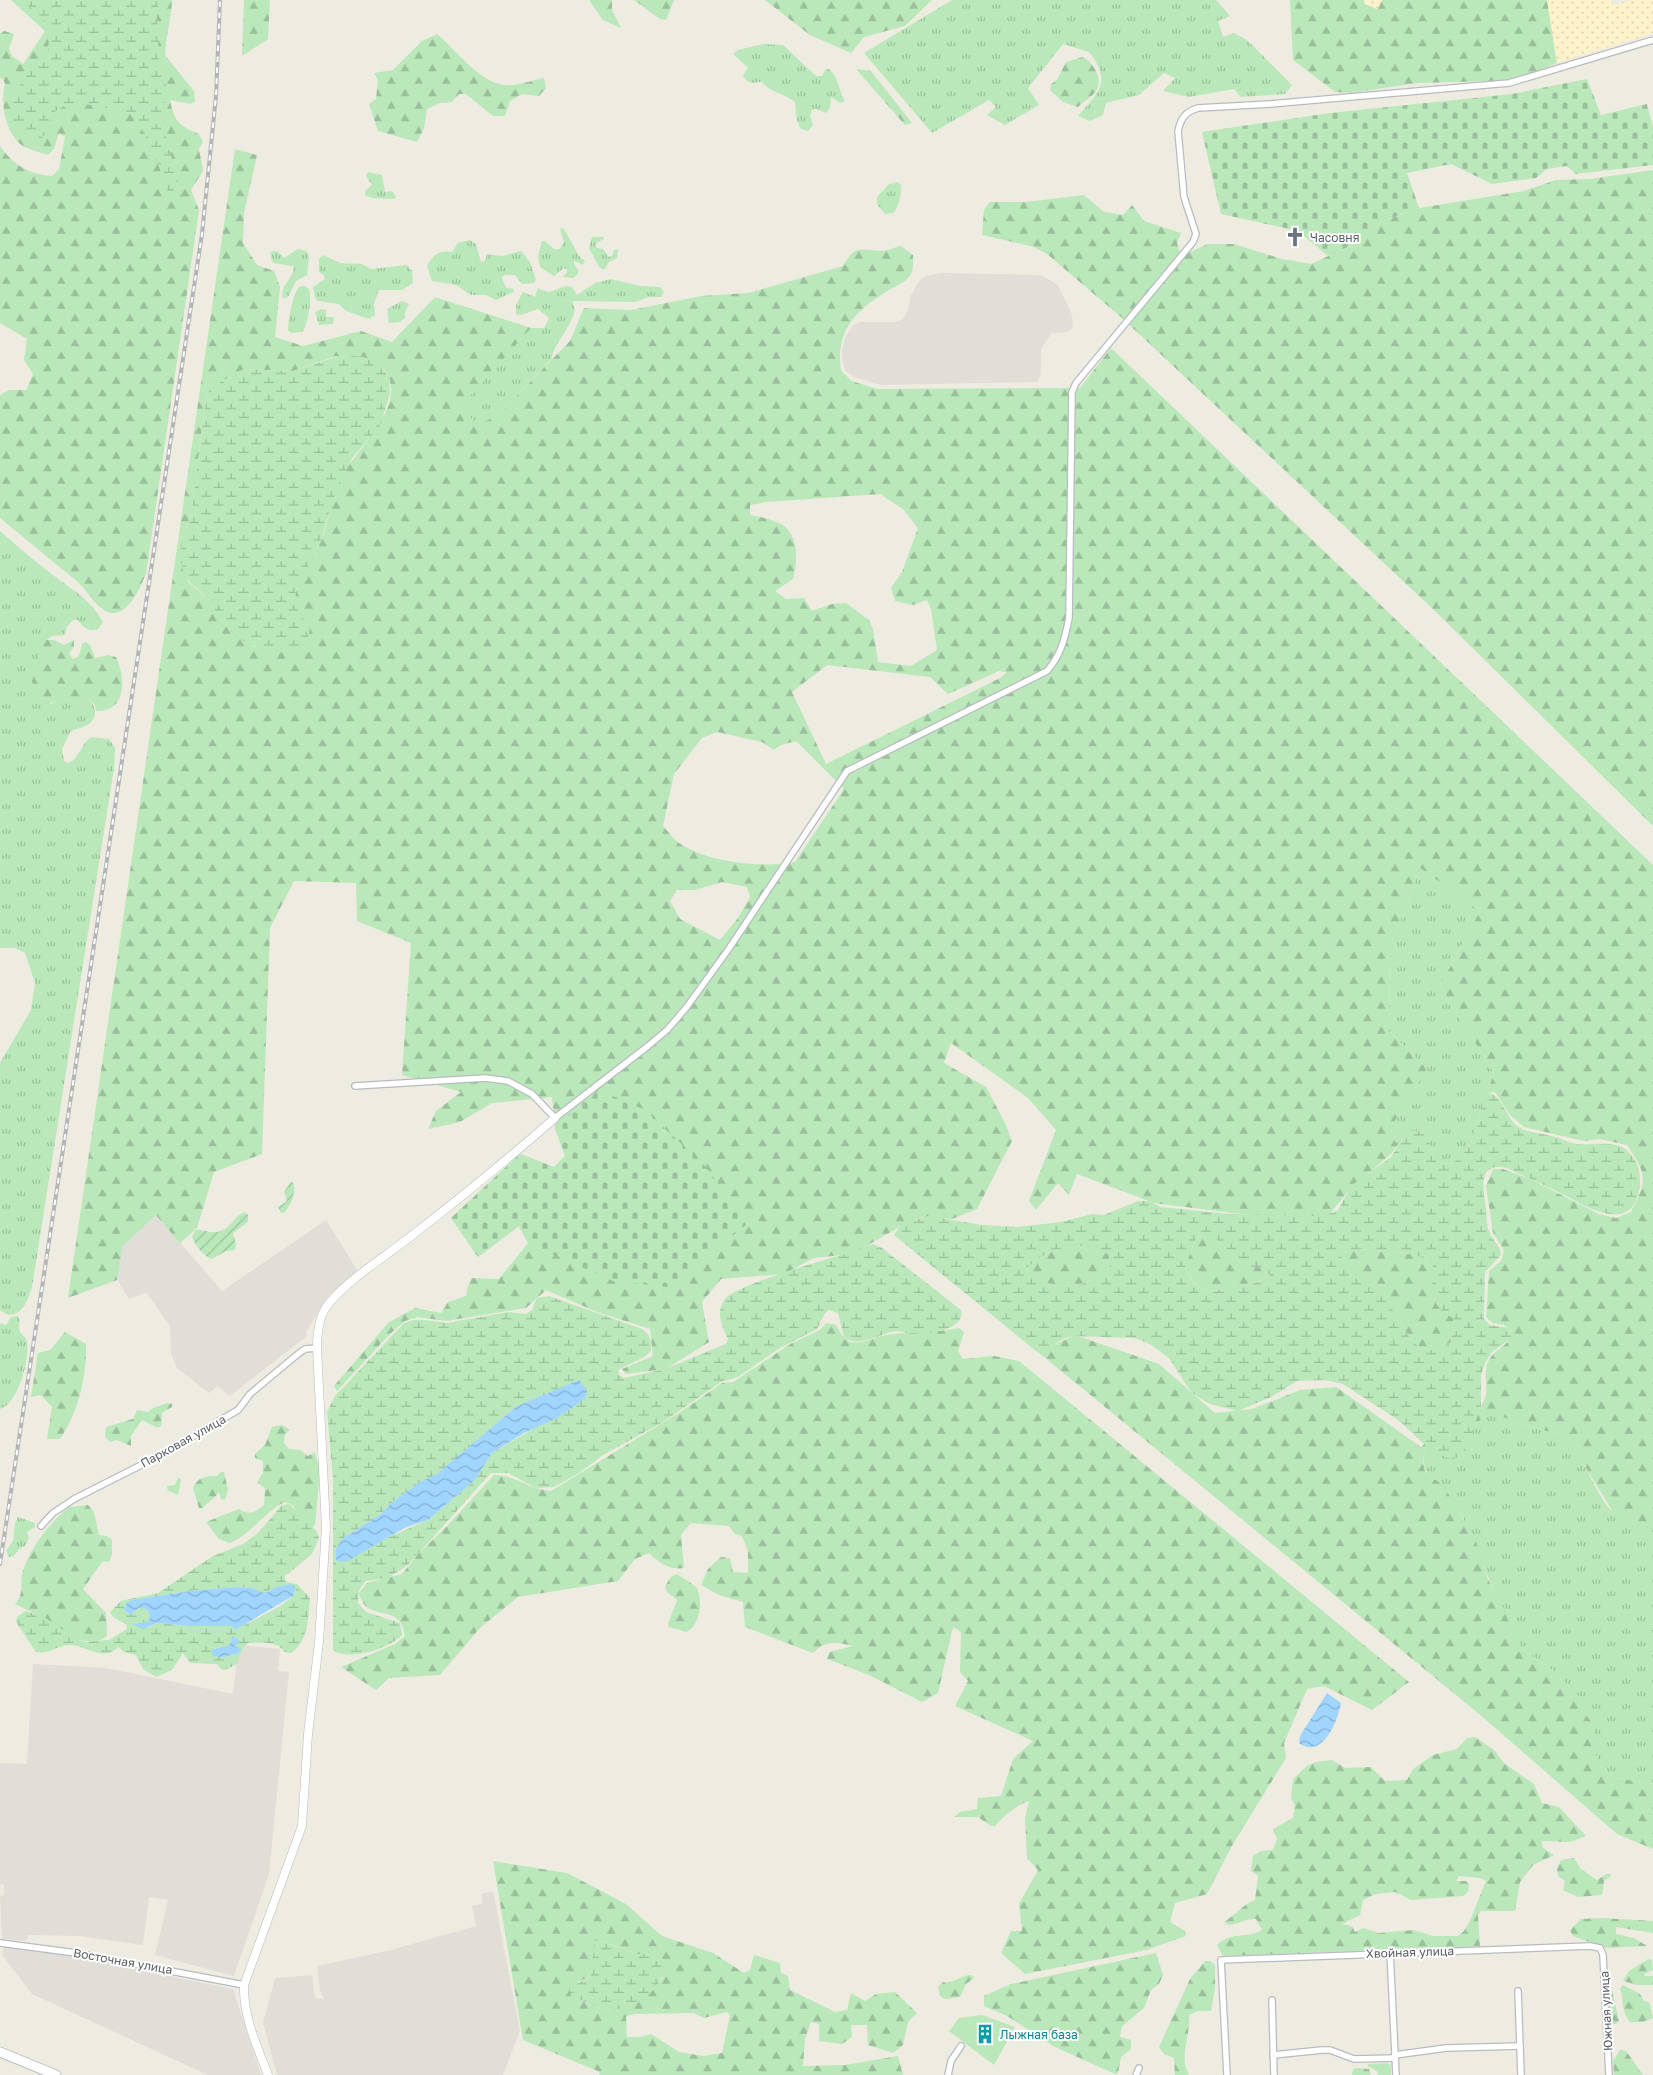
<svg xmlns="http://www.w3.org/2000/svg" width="1653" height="2075" viewBox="0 0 1653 2075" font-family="'Golos Text',sans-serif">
<defs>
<pattern id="grass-tufts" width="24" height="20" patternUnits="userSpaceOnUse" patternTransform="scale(1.25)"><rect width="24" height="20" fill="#bae8ba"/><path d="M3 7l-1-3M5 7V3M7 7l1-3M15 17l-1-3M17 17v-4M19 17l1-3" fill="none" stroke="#9abf9b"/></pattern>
<pattern id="forest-firs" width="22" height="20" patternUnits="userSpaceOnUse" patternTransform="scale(1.25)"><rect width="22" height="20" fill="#bae8ba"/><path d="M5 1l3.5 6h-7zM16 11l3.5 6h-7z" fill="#9abf9b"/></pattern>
<pattern id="wetland-marsh" width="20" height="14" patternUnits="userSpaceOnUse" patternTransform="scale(1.25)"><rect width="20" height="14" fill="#bae8ba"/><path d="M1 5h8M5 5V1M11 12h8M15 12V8" fill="none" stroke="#9abf9b"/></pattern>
<pattern id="sand-dots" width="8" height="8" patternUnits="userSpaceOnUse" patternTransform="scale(1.25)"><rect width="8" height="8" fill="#fef2cb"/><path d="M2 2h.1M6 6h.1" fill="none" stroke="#dcd2b1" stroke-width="1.8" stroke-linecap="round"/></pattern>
<pattern id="cemetery-stones" width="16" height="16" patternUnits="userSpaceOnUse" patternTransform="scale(1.25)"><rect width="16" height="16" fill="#bae8ba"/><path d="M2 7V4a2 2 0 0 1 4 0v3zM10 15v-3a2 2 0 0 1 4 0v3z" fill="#9abf9b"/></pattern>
<pattern id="garden-furrows" width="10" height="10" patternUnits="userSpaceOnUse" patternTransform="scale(1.25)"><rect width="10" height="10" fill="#bae8ba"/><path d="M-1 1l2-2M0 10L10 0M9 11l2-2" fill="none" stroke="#9abf9b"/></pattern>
<pattern id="water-waves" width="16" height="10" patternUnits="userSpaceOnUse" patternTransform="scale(1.25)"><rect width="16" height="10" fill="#9fd5ff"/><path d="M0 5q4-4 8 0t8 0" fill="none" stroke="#85b0d2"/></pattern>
</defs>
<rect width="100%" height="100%" fill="#eeebe0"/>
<g fill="#e1ded8">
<polygon points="941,273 1041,275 1058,285 1072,315 1073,327 1068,332 1052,333 1046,341 1041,349 1041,374 1037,382 881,385 859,379 846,372 842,359 842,351 845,338 853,325 860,322 895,322 903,319 908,310 911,295 919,281 926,276"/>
<polygon points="156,1215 222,1291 326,1220 357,1270 353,1274 354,1276 330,1294 306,1332 307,1336 230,1396 218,1386 209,1393 177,1368 171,1353 170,1326 146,1292 129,1299 117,1280 123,1246"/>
<polygon points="239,1645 280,1649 278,1671 289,1672 269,1874 234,1976 155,1955 168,1900 149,1897 143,1945 79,1936 28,1935 28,1939 23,1941 2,1939 0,1896 4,1895 4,1885 0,1884 0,1763 27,1764 33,1664 106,1668 233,1694"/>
<polygon points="493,1891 520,2031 503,2075 277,2075 263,2023 275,1978 312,1975 315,1998 324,1999 320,1991 317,1966 391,1950 476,1926 472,1906 482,1904 482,1894"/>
<polygon points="4,1947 72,1956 233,1989 261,2075 208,2075 32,1994 2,1955"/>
</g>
<g fill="url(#grass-tufts)">
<path d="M952,0H1216L1230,16L1218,21L1223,37L1234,33L1247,40L1292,85L1285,94L1241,97L1234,89L1189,97L1163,91L1175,78L1164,73L1139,95L1106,103L1103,115L1090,121L1078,116C1098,93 1113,82 1089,52L1063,44L1028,88L1039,105L1005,125L987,115L996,107L989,100L932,133L864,53Z"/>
<path d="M763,44L783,45L816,76H822L826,69H829C840,79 838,90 845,101L840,103L831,97L830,108L826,113L816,109L812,110L810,115L813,125L808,131L801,129L797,121L795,102C784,93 770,93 762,82C755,82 748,86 743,75L748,68L746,66L733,54L738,50Z"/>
<polygon points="368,172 382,175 385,192 392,191 396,196 394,199 372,198 365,195 365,191 372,185 366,176"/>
<path d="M897,182L901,185C902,191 898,210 893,213L885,214L877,204V197L889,184Z"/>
<polygon points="560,228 564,229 579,256 585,261 583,265 575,261 573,262 579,272 574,278 562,277 567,273 567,270 564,268 554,276 540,267 538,256 542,241 545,241 554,249 560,249 564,242"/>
<polygon points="592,237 603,237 604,239 596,243 596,247 604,250 608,257 612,256 614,250 618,249 617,258 609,262 604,270 599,267 589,248"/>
<path d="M470,240L476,244L481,262L485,261L487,254L502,256L521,251L530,262L536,280L534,283L522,284L515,275H504L502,278L506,288L513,289L514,292L496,300L486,295H471L456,285L432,281L427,266C433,255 439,250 452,252L458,243Z"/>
<path d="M298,249L306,251L309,255L307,275L296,281L288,297L283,299C279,285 293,280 294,267C291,265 279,265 272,262L270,252L277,251L284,258Z"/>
<polygon points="323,255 340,263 362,264 371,269 407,265 412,271 413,283 402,290 379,290 374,304 375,315 369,319 346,311 339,304 318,301 315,298 313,287 325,279 324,275 319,272 319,259"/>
<path d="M611,279L640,286L660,287L664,292L661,297H649L635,302L573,301C572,305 576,309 574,313C570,329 552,346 552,359L498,415L476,427L462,404L531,328H544L549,318L538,309L521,315L516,314V305L523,292L535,297L538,288C553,296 552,289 567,286L572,287L577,295L595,283Z"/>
<path d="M304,286L309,289C312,298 308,325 302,332L291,333L288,330C288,319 293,294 299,287Z"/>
<polygon points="402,301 409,304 405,312 405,318 400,322 389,323 387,309"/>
<polygon points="321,309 326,310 326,317 334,317 333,324 319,325 315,312"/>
<path d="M0,531C16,545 32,559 49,572C70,589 89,597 103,622L99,628C90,633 83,628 78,620H73L66,628L65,635L52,636L45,641L50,704L74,697H87C97,706 99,720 85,726C80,729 75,728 70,732L62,749L64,761L69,763C80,757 81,744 91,737L109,739L115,748L114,768L32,1287C28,1300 23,1315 8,1315L0,1310V1063L31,1010L35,983L25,953L15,948H0Z"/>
<path d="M1420,868L1480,911L1440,986L1494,1073L1487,1093L1482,1096C1480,1105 1481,1115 1478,1123C1472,1143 1457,1177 1433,1158L1430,1139L1420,1130L1405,1135L1398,1145L1392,1137L1391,1127L1427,1069L1389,1031L1390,948Z"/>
<path d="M18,1316C21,1322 18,1327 20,1332C22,1335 26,1337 27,1342C30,1359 18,1404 0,1409V1323L6,1325L11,1317Z"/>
<path d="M1485,1416H1501L1519,1424L1555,1433L1568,1439C1583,1458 1599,1500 1613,1512C1625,1522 1641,1518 1653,1527V1784L1618,1778L1603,1772L1594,1750V1725L1586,1715L1580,1698L1551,1669L1523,1650L1514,1637L1463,1518L1438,1481C1421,1476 1423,1461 1425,1446L1470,1429Z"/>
<polygon points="18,1517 35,1523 35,1527 27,1532 29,1538 25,1546 19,1549 14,1556 9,1557 6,1551 13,1541 15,1523"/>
</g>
<g fill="url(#forest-firs)" fill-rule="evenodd">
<path d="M11,0H172C171,19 166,36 165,55L194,91L195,102L190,104L170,100C174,121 179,126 199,134L203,142L199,149L203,171L191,190L199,210L146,574C139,590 123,628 100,607C92,601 87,591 79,583L0,518V395L9,390H26L33,374L24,360L27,339L0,323V146C13,165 30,175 52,176L59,169L65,137L59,133L54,149L48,155C40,152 30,150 23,146C5,134 0,102 5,84L3,79L0,78V33L4,31L14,34L9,49L12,56L23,64L45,31Z"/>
<polygon points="244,0 270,0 268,39 242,56"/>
<polygon points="589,0 612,0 612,10 621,28 603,20"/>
<polygon points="634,0 674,0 666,20 660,19"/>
<polygon points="765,0 932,0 905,26 864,37 851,53 810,35"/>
<polygon points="1290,0 1364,0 1365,4 1377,9 1382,0 1547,0 1557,63 1519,78 1494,81 1417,83 1351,93 1335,92 1293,60"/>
<path d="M437,34C458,51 483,89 513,85C523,84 534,80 544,78L546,88L539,96L522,94L510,101L505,116H493L466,94H459L452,102L440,103L427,109L424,128L417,142L378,131L369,104L376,99L378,80L374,73L393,70L422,41Z"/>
<path d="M1083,57C1093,62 1104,80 1096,91C1092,97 1083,102 1078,107L1063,102L1050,90L1051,84L1057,80L1066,62Z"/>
<polygon points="856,69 871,71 912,123 905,125"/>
<path d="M235,149L257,155L244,213L243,243L257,265L274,271L280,287L275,337L303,346L361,331L392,342L435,297L531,328L463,404L476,426L498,415L570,341L584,308L631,310L701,296L748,293L843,266C856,244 859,250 881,251C887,251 895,247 901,246L913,255C913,261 914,269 911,274C907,282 896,286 889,290C856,310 835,330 841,371L852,381L877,389L1080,388L1111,348L1653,865V1527C1640,1518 1625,1523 1613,1512L1568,1439L1555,1433L1519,1424L1501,1416H1485L1470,1429L1425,1446L1423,1462L1425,1472L1433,1479L1438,1481L1448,1493L1476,1541L1488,1579L1504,1609L1514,1637L1523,1650L1551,1669L1580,1698L1586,1715L1594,1725V1750L1603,1772L1618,1778L1653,1784V1849L1617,1834L1478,1713L1038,1352L1075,1335L1159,1364L1215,1413L1252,1409L1300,1390L1336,1387L1421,1447L1429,1440L1470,1429C1474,1419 1481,1408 1485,1398C1489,1385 1482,1372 1489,1360C1497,1346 1510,1347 1512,1331L1504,1325L1492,1323L1486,1317L1489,1271L1501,1261L1504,1250L1493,1233L1486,1186L1493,1169H1503L1530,1179L1599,1214L1616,1218L1631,1212C1647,1180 1648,1176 1627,1145L1600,1139L1584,1141L1524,1127L1510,1115L1495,1092L1487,1093L1494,1073L1440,986L1480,911L1420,868L1390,948L1389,1031L1427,1069L1391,1127L1392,1137L1398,1145L1391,1154L1350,1189L1329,1215L1296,1221L1154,1203L1077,1174L1069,1195L1058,1183L1036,1210L1029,1201L1056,1130L1028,1098L951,1043L944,1063L986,1087L1006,1125L1012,1141L977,1209L952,1219L922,1217L896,1229L852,1254L814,1258L784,1274L721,1279L702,1302L709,1342L666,1369L626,1374L622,1369L653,1356L650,1329L597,1312L546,1290L526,1308L446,1321L418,1317L405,1321L390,1334L337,1391L334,1386L389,1322L415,1308L441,1313L448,1302L466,1296L468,1286L472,1278L499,1279L528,1243L519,1226L478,1257L451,1218L520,1154L554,1167L565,1156L555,1128L552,1097L492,1103L460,1122L428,1129L436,1111L461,1092L402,1075L411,943L357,921L356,883L294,881L270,928L262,1154L214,1172L197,1228L180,1243L156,1215L123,1246L117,1280L68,1298ZM336,356L383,368C411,402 359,447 343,474C330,495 330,521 320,543C312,561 296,579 295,599C294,607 297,614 304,619L256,647L251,646L220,621L210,600L188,582L181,562V549L191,516L206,398L210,388L244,369L293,371ZM880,494L903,509L918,528L902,572L891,588L895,601L913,605L927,600L931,609L937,650L911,666L878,662L873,629L869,620L846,603L832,604L812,611L804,598L786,599L775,591L793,579C798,560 799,535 781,524C773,519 759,517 750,515V505L766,502ZM827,665L930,677L948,694L999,671L1007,672L1000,678L826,764L792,692ZM717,732L762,742L774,750L781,745L796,741L844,789L795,862C762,868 708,863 679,843C673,839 668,831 663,826L674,774L702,738ZM722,882L747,887L750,897L738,918L720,940L680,919L670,901L677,890H695Z"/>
<polygon points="1653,170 1653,826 1435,611 1122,318 1047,254 1034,247 982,235 984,210 990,202 1026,202 1084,195 1104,212 1123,215 1132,205 1144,221 1181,233 1177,243 1180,253 1188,253 1208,244 1234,244 1282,259 1311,264 1359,242 1381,222 1419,208 1524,191 1556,180 1590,179"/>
<path d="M45,640H54L64,645L74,640V646L69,654L73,659L79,656L82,644L86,642L90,645L95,658L108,655L116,657C126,678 127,712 96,711L95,705L87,697C70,696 55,708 39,700C26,682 35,658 45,640Z"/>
<path d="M1201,1236L1215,1238L1245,1267H1261L1270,1275C1256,1284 1249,1284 1234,1287C1208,1294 1195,1293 1185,1266L1196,1239Z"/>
<path d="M1081,1246H1091L1109,1254L1110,1264L1107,1274C1074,1290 1053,1289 1021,1273C1043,1253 1053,1249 1081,1246Z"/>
<path d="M1359,1249C1383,1251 1411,1250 1432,1262L1435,1282L1434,1300L1454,1318L1451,1342L1438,1351L1420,1348L1409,1337L1397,1315L1336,1253Z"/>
<path d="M826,1323L836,1325C840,1331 843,1340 851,1342C859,1344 870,1340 878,1337C904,1330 932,1334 959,1328L964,1332L958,1351L963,1359L994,1356L1019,1361L1409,1682L1372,1710L1324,1686L1307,1689L1284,1743L1286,1758L1233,1844L1207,1894L1175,1903L1170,1922L1185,1931L1186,1936L1146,1950L1025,1974L1001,1953L1011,1931H1022L1019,1904L1038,1870L1027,1858L1025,1818L1029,1801C1018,1804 1001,1818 995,1826H991L978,1817H955L960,1812L977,1809L978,1798L1001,1796L1013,1759L1033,1741L955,1706L968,1681L960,1672L961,1632L953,1627L938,1693L922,1702L869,1675L827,1659L829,1652L853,1646C837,1642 825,1640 813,1653L745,1627L743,1602L719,1595L701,1585L708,1569L721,1557L730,1558L733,1572L748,1573V1551L742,1536L735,1534L729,1526L691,1523L681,1535L684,1568C669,1570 660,1564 649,1553L635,1559L618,1581L518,1597L480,1628L440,1675L389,1678L376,1690L341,1667L395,1644L405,1636C400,1599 367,1626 359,1593L367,1583L402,1574L419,1553L449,1524L494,1475C515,1475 530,1490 551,1491L682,1411L722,1383L733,1382L792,1343L820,1330Z"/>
<path d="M65,1332L86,1344C87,1377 78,1413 60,1439H47L52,1407L41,1395L31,1397L38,1353L50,1350Z"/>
<polygon points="168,1403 172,1404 172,1407 162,1413 161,1426 158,1428 142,1420 131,1436 131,1446 117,1440 110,1442 105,1437 106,1427 133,1419 137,1410 148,1412 153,1408"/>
<path d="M282,1425L290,1430L285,1434L284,1443L289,1449L300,1450L308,1456L315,1452L320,1471L315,1525L307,1534L293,1505L285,1502C265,1511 249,1536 230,1543L219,1539L206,1522L239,1509C250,1516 255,1512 264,1505L265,1488L257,1483L263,1472V1461L255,1458V1454L265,1445L272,1427Z"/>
<path d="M221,1472H224L228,1490L225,1500L221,1499L219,1492C214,1499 209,1501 203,1508H199L193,1488C198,1477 205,1476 217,1476Z"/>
<polygon points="178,1478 181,1479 178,1495 168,1491 167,1486 175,1485"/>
<path d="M88,1505L94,1512L99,1535L107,1536L112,1540V1554L110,1561L102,1562L83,1589L106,1613L107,1636L97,1642L78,1640L44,1618L15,1604C25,1594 19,1583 23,1571C31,1546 50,1523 69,1507Z"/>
<path d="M677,1574C681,1577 693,1584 696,1587C704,1599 700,1627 686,1632L669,1627L668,1624L677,1600L667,1592L665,1586L671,1577Z"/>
<path d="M1475,1737L1494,1750L1504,1763L1534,1784L1542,1803L1559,1807L1586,1836L1570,1842L1542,1841V1847L1554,1855L1533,1865L1520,1882L1515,1911H1481L1478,1915L1480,1946L1223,1956L1217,1945C1231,1931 1247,1939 1262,1930L1256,1919C1246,1918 1239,1924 1229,1925L1224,1922C1236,1915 1242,1905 1255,1900L1258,1875L1251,1871L1253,1856L1261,1851L1273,1850L1277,1839L1273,1829L1293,1818L1295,1806L1291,1798L1293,1779L1307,1766L1316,1762L1332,1760L1345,1768L1371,1767L1385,1781L1407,1780L1413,1769L1433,1755L1457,1749L1467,1738ZM1459,1876L1480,1878L1486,1881L1469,1923L1464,1931L1458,1936H1433L1413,1930L1379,1933L1363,1928L1355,1932L1352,1926L1342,1924L1360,1915L1363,1900L1376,1894L1395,1892L1411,1900L1463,1896L1468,1892L1469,1884L1466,1881H1456Z"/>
<polygon points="1574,1858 1581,1869 1597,1880 1606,1874 1611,1874 1610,1877 1604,1881 1602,1895 1578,1897 1563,1890 1565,1881 1558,1876 1557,1869 1561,1860"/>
<path d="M493,1861L567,1873L626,1904L662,1936L713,1953L744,1973L750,1970L754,1955L780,1963L781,1973L788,1976L790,1990L835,2012L847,2010L851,1993L865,2001L876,1994L895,1992L917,2013L908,2022L903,2045L893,2053L868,2045L867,2025H851L852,2037L842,2044L819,2041V2024L811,2022L805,2039L803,2066L845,2065L898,2056L903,2075H599L600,2072L523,2040ZM596,1939L638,1954H649L663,1978C647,1995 622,2016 597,2007C588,2004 580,1999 571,1995L578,1982L591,1976ZM727,2012L730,2015L722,2053L703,2056L679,2052L651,2034L640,2037H627L626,2016L635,2014L694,2013L704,2018Z"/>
<polygon points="1601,1918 1653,1921 1653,1933 1616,1927 1616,1934 1634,1938 1647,1946 1607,1948 1573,1936 1570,1930 1581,1919"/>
<polygon points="1156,1953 1163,1975 1159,1984 1151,1990 1144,2008 1122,2026 1120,2037 1131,2040 1131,2049 1121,2057 1118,2073 1115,2074 1055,2047 1007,2016 984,2006 984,1996 1011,1984"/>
<polygon points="1648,1959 1652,1960 1653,1970 1644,1974 1645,1976 1653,1976 1653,1985 1637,1985 1623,1981 1629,1971"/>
<path d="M1205,1961H1210L1215,1965V1988L1211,2011H1198L1189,2015C1191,2037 1178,2055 1189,2075H1175L1174,2058L1164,2054L1159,2047L1190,1979Z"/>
<path d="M970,1975L974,1976L973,1979L966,1984L960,1997L945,1999L940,1996L938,1987L943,1982C953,1984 960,1976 970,1975Z"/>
<path d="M1623,1985L1640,1994L1644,2001L1649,2002L1653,2018L1643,2022H1630C1621,2012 1624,1999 1620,1988Z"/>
<polygon points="1606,1990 1612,1990 1619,2021 1616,2024 1611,2024"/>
<polygon points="1620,2050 1626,2051 1643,2075 1614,2075 1613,2061"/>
<polygon points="1387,2063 1391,2065 1391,2075 1378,2075 1377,2071 1368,2066 1369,2064"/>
<polygon points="1356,2068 1369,2069 1371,2075 1352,2075 1353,2069"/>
</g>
<g fill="url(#wetland-marsh)" fill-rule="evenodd">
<path d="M20,0H160L157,14L159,61L166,82L164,129L182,197L169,195L153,150L134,115L94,105L68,104L54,112L46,133L41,139C2,138 10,98 26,75C31,68 42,64 46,57C48,52 50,35 49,30C45,16 31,8 20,0Z"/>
<polygon points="342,355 364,357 379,364 389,377 390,393 380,426 353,457 338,484 320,543 296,590 295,606 310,628 307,642 299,648 289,650 251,646 235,635 220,621 210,600 185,578 181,562 181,549 191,516 206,398 210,388 244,369 293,371"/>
<path d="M1487,1093C1505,1094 1504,1121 1522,1129C1532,1133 1545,1134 1555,1137C1563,1139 1569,1143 1577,1144C1592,1146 1612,1140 1625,1149C1635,1156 1641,1170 1640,1182C1636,1241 1583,1204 1556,1191C1540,1183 1523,1176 1507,1168C1477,1162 1483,1188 1486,1208C1487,1216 1486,1224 1489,1231C1492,1241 1501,1245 1501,1255L1485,1272L1484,1319L1490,1325L1509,1328L1512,1333L1510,1339L1492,1352L1485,1363L1481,1375V1406L1464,1454L1453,1459L1435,1454L1398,1420L1343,1384L1325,1380L1297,1381L1273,1396L1238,1411L1210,1404L1195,1395L1189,1389L1169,1358L1150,1344L1134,1338L1072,1336L1063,1339L1040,1353L1036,1351L894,1235L902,1224L928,1216L982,1225L1018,1227L1061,1222L1092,1214L1104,1215L1138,1201H1148L1161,1207L1229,1214L1324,1216L1338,1210L1351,1186L1391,1157L1405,1135L1412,1131L1424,1130L1430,1139L1433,1158C1457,1177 1472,1143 1478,1123C1481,1115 1480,1105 1482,1096ZM1201,1236L1215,1238L1245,1267H1261L1270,1275C1256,1285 1248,1284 1233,1287C1208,1294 1194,1293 1185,1266L1196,1239ZM1081,1246H1091L1109,1255L1110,1264L1107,1274C1075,1290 1053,1289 1022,1273C1041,1253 1054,1249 1081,1246ZM1359,1249C1383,1251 1411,1250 1432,1262C1436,1289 1426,1306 1454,1318L1451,1342L1438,1351L1420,1348L1409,1337L1397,1315L1383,1298L1337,1253Z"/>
<path d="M873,1244L882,1248L961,1310C966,1332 924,1334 908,1333C904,1332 900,1331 896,1331C881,1333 858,1349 844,1337L838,1313L829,1310L825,1313L817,1329L780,1348L738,1377L721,1382L663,1422L603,1455L579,1473L554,1487L536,1488L508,1473H491L408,1565L388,1578L366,1581L359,1590L358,1603L366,1612L400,1623L402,1635C391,1648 347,1662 333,1650V1478L327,1412L335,1396L404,1323L414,1320H425L447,1323L508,1312L526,1314L532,1310L537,1298L549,1296L642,1329C650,1335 652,1341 651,1351L644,1357L618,1370L619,1375L624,1378L665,1369L726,1344L728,1339C722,1326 715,1313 725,1299C738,1284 825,1260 848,1253C857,1251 864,1246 873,1244ZM579,1381L538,1426L492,1453L475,1480L428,1520L336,1560V1549L342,1539L381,1514L391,1503L420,1482L438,1474L517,1406Z"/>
<path d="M290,1504L304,1521L316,1530L319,1538L312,1554L284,1577L286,1582L297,1584L310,1598C308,1617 309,1641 291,1653L285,1652C276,1640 262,1643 248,1643L243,1648L237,1664L225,1670L221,1669L217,1664L190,1663L183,1653L172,1670L156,1677L143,1669L136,1655L124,1652L118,1647C104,1663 86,1645 70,1645C58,1645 48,1655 36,1652L16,1622L17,1617L26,1611L44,1617L78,1640L86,1642L109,1640L127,1629V1625L113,1617L110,1612L121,1601L158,1593L213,1556L243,1544L258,1533L282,1505ZM236,1587L251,1588L265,1593L271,1589H296C295,1604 248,1621 235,1630L232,1626H189L157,1623L149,1627L132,1624L147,1622L150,1618L148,1610L140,1607L130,1615L128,1612L132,1600L190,1591ZM232,1640L238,1644L234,1645L235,1648H241L233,1655L213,1656L215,1648L228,1647Z"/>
<path d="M595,1939L638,1954H649L660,1960L665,1968C660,1993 629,2013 605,2009C593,2007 583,2000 571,1996L569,1988L591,1976Z"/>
</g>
<g fill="url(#sand-dots)">
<polygon points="1364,0 1382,0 1378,9 1365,4"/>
<polygon points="1547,0 1610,0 1614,5 1631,0 1653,0 1653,33 1557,63"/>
</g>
<g fill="url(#cemetery-stones)">
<polygon points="1587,79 1601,115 1647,104 1653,127 1653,165 1576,174 1567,166 1547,169 1536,178 1492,184 1451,164 1407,173 1419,208 1381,222 1359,242 1328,256 1298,231 1221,214 1202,132 1330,113 1512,94"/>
<polygon points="599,1090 645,1110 705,1166 740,1212 746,1225 668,1287 613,1281 528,1243 519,1226 478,1257 451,1218 520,1154 554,1167 565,1156 555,1128"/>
</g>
<g fill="url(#garden-furrows)">
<path d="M293,1182C297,1192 291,1204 285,1212L281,1213L278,1207L287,1201L284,1192L290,1183Z"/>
<path d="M245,1212L248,1215V1222L233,1233L236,1244L235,1250L226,1251L212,1259C204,1257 193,1243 192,1236L196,1230C205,1228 211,1236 223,1230C232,1226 236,1214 245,1212Z"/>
</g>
<polygon fill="#bae8ba" points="982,2015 1015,2027 994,2065 949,2031 959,2018"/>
<g fill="url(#water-waves)">
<polygon points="579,1380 587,1391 585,1399 555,1419 524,1433 492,1453 475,1480 428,1520 404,1528 348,1561 340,1562 336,1560 336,1549 342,1539 381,1514 391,1503 420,1482 437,1474 517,1406"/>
<polygon points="291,1584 296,1589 293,1596 235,1630 232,1626 189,1626 157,1623 143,1629 132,1624 147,1622 150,1618 148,1610 140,1607 130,1615 124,1609 127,1603 132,1600 190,1591 236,1587 251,1588 265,1593 277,1587"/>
<path d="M232,1636L238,1639L239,1643L234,1646L241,1648L239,1653L223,1657L212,1656V1650C222,1645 232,1650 232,1636Z"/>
<path d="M1327,1693L1341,1703C1338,1721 1322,1760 1299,1743L1300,1736Z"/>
</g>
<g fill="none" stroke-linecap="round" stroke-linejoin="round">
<defs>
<g id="minor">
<path d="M355,1086L485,1078L508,1081L532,1094L555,1118L648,1046L667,1030L686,1008L728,950L847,771L1047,671C1061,655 1065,638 1069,618L1072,392L1076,383L1193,242L1196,234L1184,197L1178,131C1181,118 1185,112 1198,108L1270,104L1509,83L1653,40"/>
<polyline points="41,1526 53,1513 74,1499 157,1457 238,1410 250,1394 298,1354 305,1349 317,1348"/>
<polyline points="0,1943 76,1953 244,1985"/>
<polyline points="1390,1952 1396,2075"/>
<polyline points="1518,1991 1521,2075"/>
<polyline points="1272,2000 1274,2075"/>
<polyline points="1273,2055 1322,2050 1330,2050 1354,2059 1395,2058"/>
<polyline points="1395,2055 1446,2048 1520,2046"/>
<polyline points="948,2075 951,2061 961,2046"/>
<polyline points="1136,2075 1139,2068"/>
<polyline points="1227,2075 1221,1960 1590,1946 1600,1948 1603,1955 1609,2075"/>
</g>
<path id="tertiary" d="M268,2075C257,2046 243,2016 244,1985L302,1826L308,1734L319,1642L326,1527L317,1348C317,1332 319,1314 330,1302C349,1279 386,1256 410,1237C459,1199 508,1159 555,1118"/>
<polyline id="secondary" points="0,2052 56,2075"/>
</defs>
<use href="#minor" stroke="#b8bbc1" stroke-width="8"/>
<use href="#tertiary" stroke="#b8bbc1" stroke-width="9"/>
<use href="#secondary" stroke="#b9bdc4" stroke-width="11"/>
<use href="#minor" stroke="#fff" stroke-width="5.5"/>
<use href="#tertiary" stroke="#fff" stroke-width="8"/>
<use href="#secondary" stroke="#fff" stroke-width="9"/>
<defs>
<polyline id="rail" points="0,1564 202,234 216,96 220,0"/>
</defs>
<use href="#rail" stroke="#b4b5b6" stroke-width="4"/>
<use href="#rail" stroke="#fff" stroke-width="2" stroke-dasharray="5.5" stroke-linecap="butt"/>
</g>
<defs>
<symbol id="church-bare" viewBox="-9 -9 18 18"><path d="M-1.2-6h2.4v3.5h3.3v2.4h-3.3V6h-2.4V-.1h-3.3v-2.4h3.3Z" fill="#6b7280" stroke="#fff" stroke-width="2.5" paint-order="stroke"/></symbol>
<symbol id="building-bare" viewBox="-9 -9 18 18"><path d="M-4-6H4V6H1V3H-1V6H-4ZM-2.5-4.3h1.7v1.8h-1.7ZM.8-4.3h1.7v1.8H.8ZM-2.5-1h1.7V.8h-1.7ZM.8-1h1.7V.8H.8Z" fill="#0f9aa8" stroke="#fff" stroke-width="2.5" paint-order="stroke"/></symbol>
</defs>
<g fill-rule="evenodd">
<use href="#church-bare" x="1281" y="223" width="28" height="28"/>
<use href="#building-bare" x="971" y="2020" width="28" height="28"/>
</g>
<g text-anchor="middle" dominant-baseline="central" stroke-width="4" stroke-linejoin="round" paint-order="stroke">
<g font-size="12" fill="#5b616d" stroke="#fff" text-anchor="start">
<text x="1310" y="237">Часовня</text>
</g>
<g font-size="12" fill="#595d63" stroke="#fff">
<text transform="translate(183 1441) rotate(-29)">Парковая улица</text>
<text transform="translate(1410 1952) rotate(-2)">Хвойная улица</text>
<text transform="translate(123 1961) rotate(10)">Восточная улица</text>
<text transform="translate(1606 2011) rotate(-93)">Южная улица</text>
</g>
<g font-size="12" fill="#0d838f" stroke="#fff" text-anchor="start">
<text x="1000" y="2034">Лыжная база</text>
</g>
</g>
</svg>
